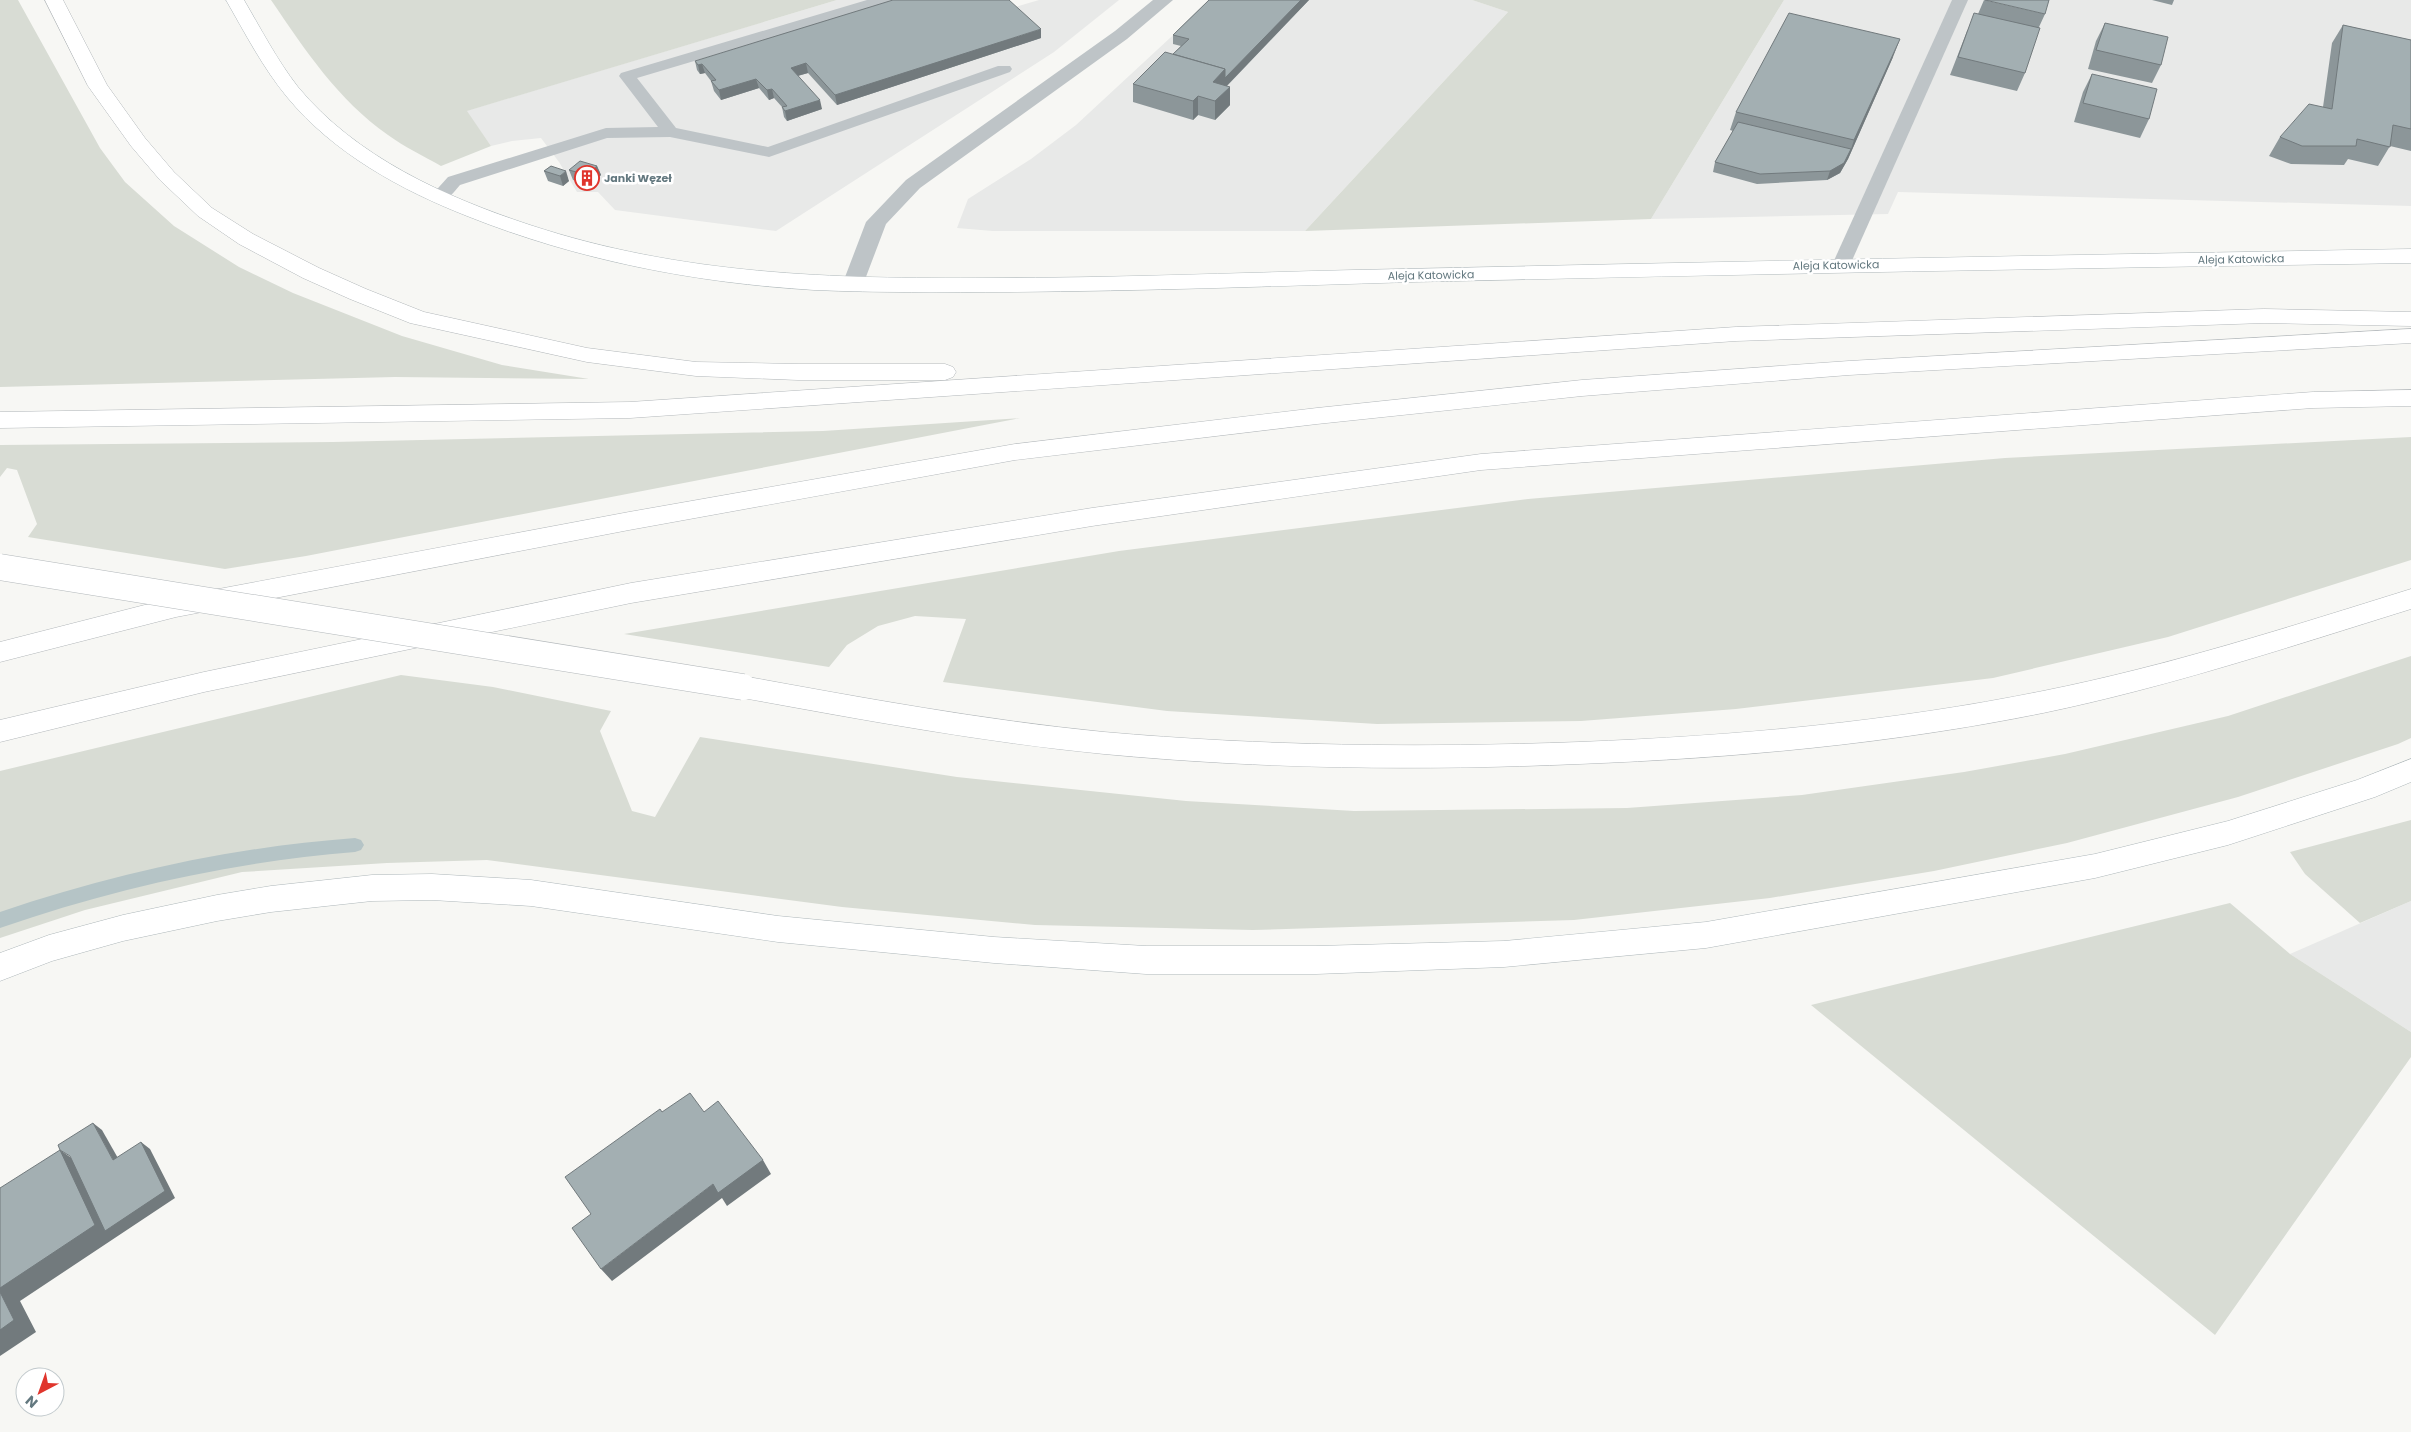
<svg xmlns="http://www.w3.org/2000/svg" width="2411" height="1432" viewBox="0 0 2411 1432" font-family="Poppins,sans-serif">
<rect width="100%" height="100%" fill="#f7f7f4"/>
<g fill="#e8e9e8">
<polygon points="837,0 1007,0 1015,7 1039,0 1119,0 1054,52 776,231 615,210 598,192 577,192 559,162 541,138 512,141 491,146 466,111"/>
<polygon points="1211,0 1472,0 1508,12 1305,231 993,231 957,228 968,199 1031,159 1076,125"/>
<polygon points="1784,0 2411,0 2411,206 1898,192 1888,214 1651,219"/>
<polygon points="2411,901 2411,1032 2290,954"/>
</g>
<g fill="#d8dcd4">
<polygon points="0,0 18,0 100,148 125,182 174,226 239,267 293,293 402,336 502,365 589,379 395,377 0,387"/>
<path d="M271,0H837L467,111L491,146L441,166C424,156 404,147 388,135C338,100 305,50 271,0Z"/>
<polygon points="1472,0 1784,0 1651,219 1305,231 1508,12"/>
<polygon points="1020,418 306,556 225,569 28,537 37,524 17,470 7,468 0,477 0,445 333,442 823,431"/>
<polygon points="2411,437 2411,560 2168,637 1993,678 1736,709 1581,721 1377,724 1167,711 943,682 966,619 915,616 878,626 847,645 829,667 624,634 1119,551 1528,499 2005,458"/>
<polygon points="2411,656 2411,738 2398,744 2238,797 2067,843 1934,871 1770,898 1574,920 1253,930 1035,925 842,907 487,860 387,863 242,872 85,910 0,938 0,771 401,675 493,687 611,711 600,731 632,811 655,817 700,737 957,777 1186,801 1354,811 1627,808 1802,795 1964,772 2065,754 2228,716"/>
<polygon points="2411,820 2411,901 2360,923 2305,874 2290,852"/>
<polygon points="2230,903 2290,954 2411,1032 2411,1057 2215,1335 1811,1005"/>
</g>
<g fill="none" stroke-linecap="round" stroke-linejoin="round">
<path fill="#b5c4c6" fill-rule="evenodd" d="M355,838L361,840L364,845L361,850L355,852C233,862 116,888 0,928V912C116,873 233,847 355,838Z"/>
<defs>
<g id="secondary">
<path d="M226,0H244C261,29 277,60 298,87C356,157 445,197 530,225C682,275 832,279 990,278C1111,278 1233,273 1354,270C1706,262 2059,255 2411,249V263C2078,268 1745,274 1412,282C1278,286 1144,291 1010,292C944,292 879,293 814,290C696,283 577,260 467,216C401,190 333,153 287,97C263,68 245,33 226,0Z"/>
<polygon points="2411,759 2411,782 2375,797 2228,845 2095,878 1706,948 1504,967 1316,974 1146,974 994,963 778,942 531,906 432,900 372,901 271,912 217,921 123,941 52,961 0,981 0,953 49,935 123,915 217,895 271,886 372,875 432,874 531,880 778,916 994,937 1146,946 1316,946 1504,941 1706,922 2095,854 2228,821 2357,780"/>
</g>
<g id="highway">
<polygon points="45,0 63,0 107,85 145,138 174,172 212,208 253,234 319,268 366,289 424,312 587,348 696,362 798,364 945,364 953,367 956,372 953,377 945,380 798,380 696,376 587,362 410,323 350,299 303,278 239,244 198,216 160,180 131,146 88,86"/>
<polygon points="2264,309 2411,312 2411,326 2264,323 1736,341 630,418 0,428 0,412 630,402 1736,327"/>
<polygon points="2411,329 2411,343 1849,375 1582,396 1317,424 1015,460 629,530 176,617 0,662 0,642 176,597 629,512 1015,444 1317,408 1582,380 1849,361"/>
<polygon points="2411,390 2411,406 2313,408 1481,470 1092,526 631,603 204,692 0,742 0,720 204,672 631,583 1092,508 1481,454 2313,392"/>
<path d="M2411,589V609C2289,647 2168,687 2043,713C1890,744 1735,758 1579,764C1421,771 1262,769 1104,754C983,742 863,720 743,698L733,694L729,687L733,680L743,676C863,698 983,720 1104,732C1262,746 1421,748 1579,742C1735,736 1890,722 2043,691C2168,666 2289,627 2411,589Z"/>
</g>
</defs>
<use href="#secondary" stroke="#aeb7ba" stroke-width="1"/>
<use href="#highway" stroke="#b2b7ba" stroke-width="1"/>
<g fill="#bec4c7" fill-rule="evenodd">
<path d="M867,0H892L889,3L637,78L676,128L768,147L998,66H1010L1012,69L1010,72L769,157L670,137L607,138L460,185C452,194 446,204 433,201L430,197L448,177L606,128L658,127L619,76L621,73Z"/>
<polygon points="1952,0 1968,0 1850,265 1848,269 1834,269 1832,265"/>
</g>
<polygon fill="#bec4c7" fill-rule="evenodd" points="1153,0 1173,0 1127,39 920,188 886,224 861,290 853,292 845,290 842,285 866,222 906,180 1115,31"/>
<use href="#secondary" fill="#fff" fill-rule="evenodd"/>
<use href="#highway" fill="#fff" fill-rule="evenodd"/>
<defs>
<polyline id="highway-bridge" points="0,567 743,687"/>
</defs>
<use href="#highway-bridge" stroke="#b2b7ba" stroke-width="27" stroke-linecap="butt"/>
<use href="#highway-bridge" stroke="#fff" stroke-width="26"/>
</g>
<g fill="#8c9699">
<polygon points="1209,0 1309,0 1308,1 1227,86 1230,105 1215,120 1198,115 1193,120 1133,102 1133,84 1173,54 1181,46 1173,44 1173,35"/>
<polygon points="1984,0 2045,14 2039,27 2025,73 2017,91 1950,75 1967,31 1978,14"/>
<polygon points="2152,0 2174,0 2172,5"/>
<polygon points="2105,23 2161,65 2152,83 2088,69 2096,41"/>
<polygon points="2343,25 2411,40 2411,151 2390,146 2378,166 2348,159 2344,165 2291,164 2269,156 2280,137 2323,107 2332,43"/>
<polygon points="1041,38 837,105 808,73 798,76 822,109 787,121 784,117 782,107 774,98 769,100 759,88 721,100 714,91 711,81 705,73 700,74 697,70 695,61"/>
<polygon points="1893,57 1848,159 1840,173 1827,180 1757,184 1713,172 1715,162 1733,131 1730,130 1736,112"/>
<polygon points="2092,74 2149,119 2140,138 2074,122 2083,92"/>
<polygon points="551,166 569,181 563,186 548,181 544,171"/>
<polygon points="597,166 601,175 590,185 573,180 569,170"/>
</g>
<g fill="#727a7d">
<polygon points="1301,0 1309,0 1308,1 1213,100 1213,82 1225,69"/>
<polygon points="1041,29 1041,38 837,105 835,95"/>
<polygon points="1900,39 1893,57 1848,159 1840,173 1827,180 1830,171 1851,149 1854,140"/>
<polygon points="806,63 808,73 793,77 791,68"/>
<polygon points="702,64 705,73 700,74 698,65"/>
<polygon points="756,79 759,88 721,100 719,90"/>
<polygon points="1230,87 1230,105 1215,120 1215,101"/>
<polygon points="772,89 774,98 769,100 767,90"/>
<polygon points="1198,96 1198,115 1193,120 1193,101"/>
<polygon points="820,100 822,109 787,121 785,111"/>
<polygon points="597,166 601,175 590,185 587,175"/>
<polygon points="566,171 569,181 563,186 560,176"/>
<polygon points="93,1123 102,1130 123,1167 113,1160"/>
<polygon points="141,1142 150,1149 175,1198 20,1301 36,1332 0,1356 0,1288 60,1150 80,1164 110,1228"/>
<polygon points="763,1160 771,1174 727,1206 722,1198 612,1281 601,1269 713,1184"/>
</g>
<g fill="#a3afb2" stroke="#727a7d">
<polygon points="893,0 1009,0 1041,29 835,95 806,63 791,68 820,100 785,111 782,107 787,106 772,89 767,90 756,79 719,90 711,81 716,80 702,64 698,65 695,61"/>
<polygon points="1209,0 1301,0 1225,78 1225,69 1173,54 1189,39 1173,35"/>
<polygon points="1985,0 2049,0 2045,14"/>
<polygon points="1789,13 1900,39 1854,140 1736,112"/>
<polygon points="1974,13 2040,28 2025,73 1958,57"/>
<polygon points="2105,23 2168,37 2161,65 2096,50"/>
<polygon points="2343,25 2411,40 2411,129 2393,125 2390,147 2357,139 2356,146 2302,146 2280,137 2309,104 2332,109"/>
<polygon points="1165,52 1225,69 1213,82 1230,87 1215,101 1198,96 1193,101 1133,84"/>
<polygon points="2092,74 2157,89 2149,119 2083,103"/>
<polygon points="1738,122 1851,149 1844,163 1830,171 1760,174 1715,162"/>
<polygon points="580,161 597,166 587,175 569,170"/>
<polygon points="551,166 566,171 560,176 544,171"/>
<polygon points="690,1093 704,1112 718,1101 763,1160 718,1193 713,1184 601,1269 572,1228 591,1214 565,1177 660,1109 662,1112"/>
<polygon points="93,1123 113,1160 141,1142 165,1191 105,1231 70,1156 60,1150 58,1145"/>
<polygon points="60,1150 95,1225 0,1288 0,1188"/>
<polygon points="0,1292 14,1320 0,1330"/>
</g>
<defs>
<symbol id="building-ring" viewBox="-11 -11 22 22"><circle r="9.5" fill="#fff" stroke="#e0352c" stroke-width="1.5"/><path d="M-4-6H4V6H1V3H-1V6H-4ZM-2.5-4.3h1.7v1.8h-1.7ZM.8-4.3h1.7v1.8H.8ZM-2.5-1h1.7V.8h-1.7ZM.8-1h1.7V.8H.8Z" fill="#e0352c"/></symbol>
</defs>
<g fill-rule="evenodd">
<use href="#building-ring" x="573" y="164" width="28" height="28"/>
</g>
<g text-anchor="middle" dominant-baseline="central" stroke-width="5" stroke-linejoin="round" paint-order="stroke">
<g font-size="11" font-weight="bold" fill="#63787f" stroke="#fff" text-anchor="start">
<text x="604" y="178">Janki Węzeł</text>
</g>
<g font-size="11" fill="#63787f" stroke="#fff">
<text transform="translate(2241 259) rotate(-1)">Aleja Katowicka</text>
<text transform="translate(1836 265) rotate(-1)">Aleja Katowicka</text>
<text transform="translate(1431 275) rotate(-1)">Aleja Katowicka</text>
</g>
</g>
<g transform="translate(40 1392) rotate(221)"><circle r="24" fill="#ffffff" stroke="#c1c9cc"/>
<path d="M0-4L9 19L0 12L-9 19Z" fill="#e0352c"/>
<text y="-8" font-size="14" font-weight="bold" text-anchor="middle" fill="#63787f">N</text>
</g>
</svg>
